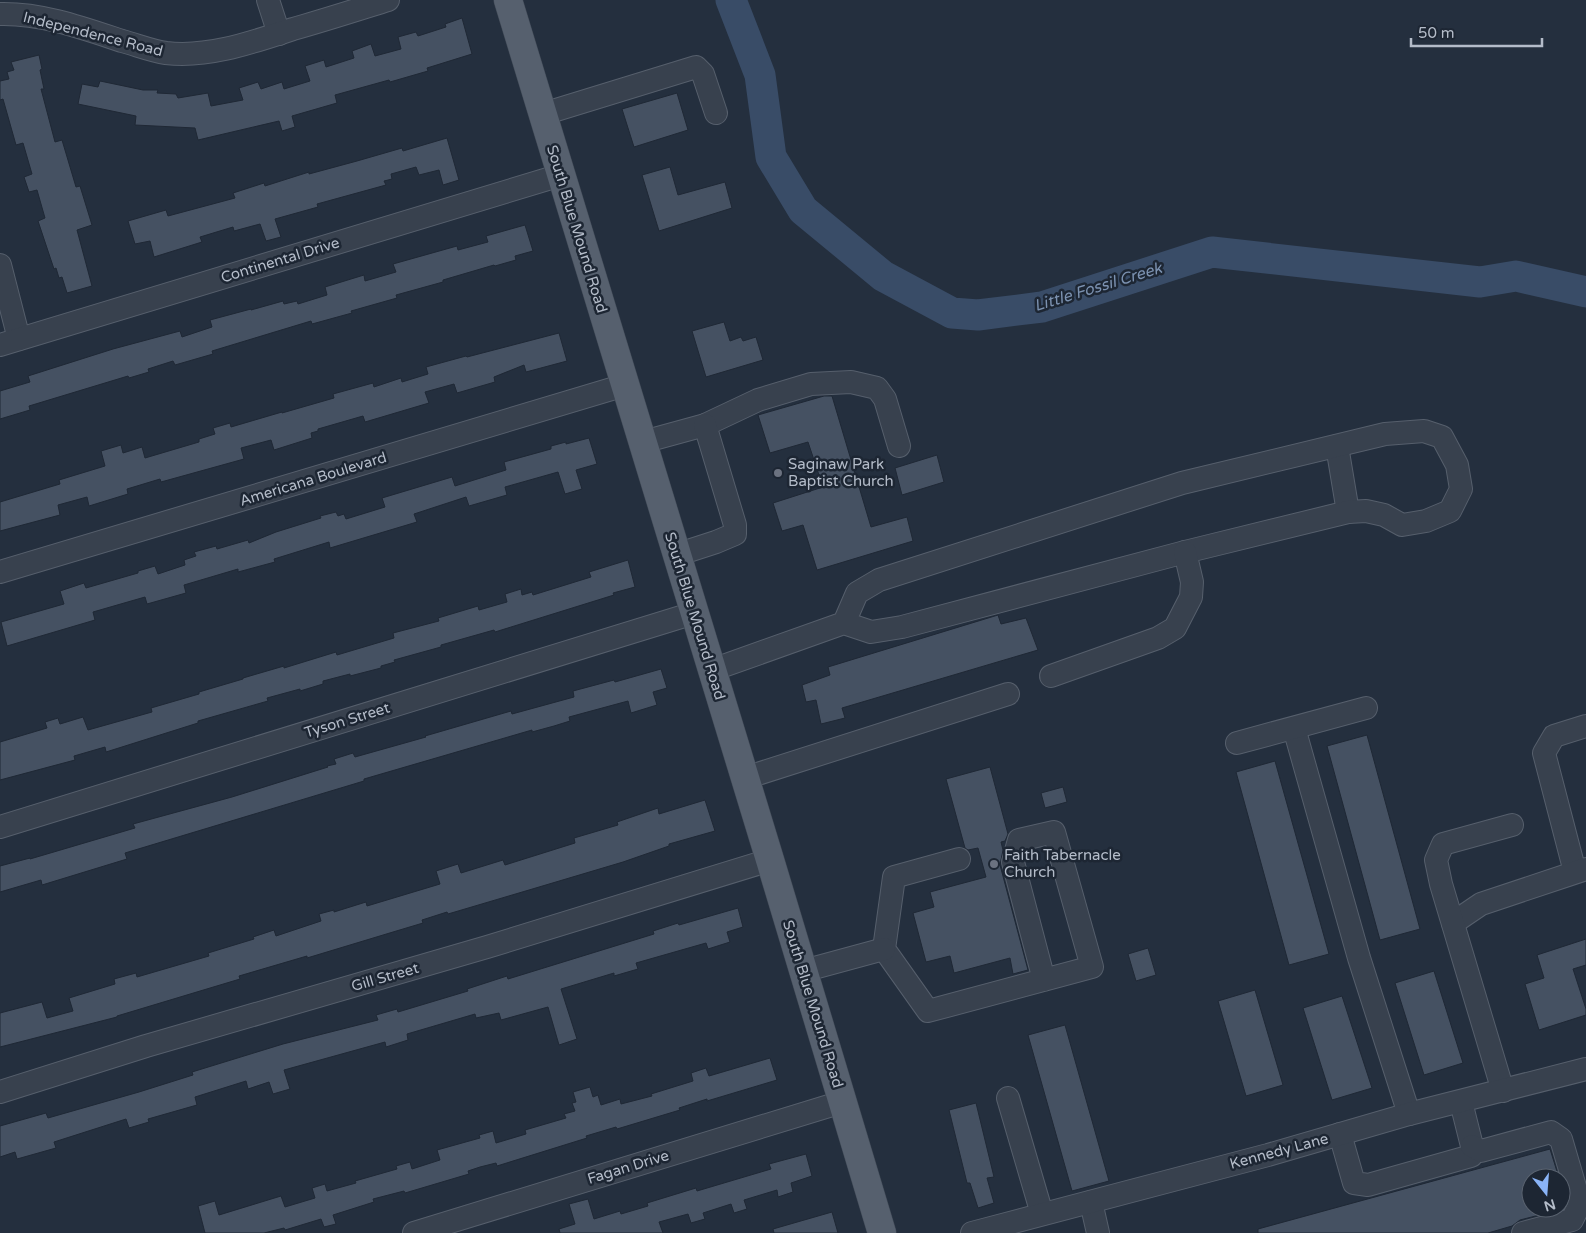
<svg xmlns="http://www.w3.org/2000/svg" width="1586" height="1233" viewBox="0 0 1586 1233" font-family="'Varela Round',sans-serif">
<rect width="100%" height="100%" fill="#242f3e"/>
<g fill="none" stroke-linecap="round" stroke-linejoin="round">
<polyline stroke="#394c67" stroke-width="31" points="731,0 760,75 771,157 803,210 883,276 952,313 978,315 1042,307 1212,252 1480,282 1516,276 1586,292"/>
</g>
<g fill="#455162" stroke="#1f2835">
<polygon points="462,18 472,54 427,68 428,71 390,82 389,80 335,95 337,103 292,116 295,127 282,131 279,121 198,140 195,128 135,125 136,116 78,104 82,84 98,87 100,81 143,90 158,90 157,93 176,94 178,98 208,93 211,106 243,100 239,88 258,82 261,89 282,82 284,89 310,81 305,66 324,60 326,67 354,58 352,51 371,44 375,56 401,49 398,37 416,32 418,36 446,27 445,24"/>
<polygon points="39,55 42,69 40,70 44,89 41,89 55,142 62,140 76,187 80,186 92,225 77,230 92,286 67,293 62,277 59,278 56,268 54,269 38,221 45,218 37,190 29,192 24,177 32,174 23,143 16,145 3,99 0,100 0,81 9,79 7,72 14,70 11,62"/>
<polygon points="677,93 688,130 634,147 622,109"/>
<polygon points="447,138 459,180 443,185 439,170 419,175 416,167 391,174 392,179 384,181 386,185 317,204 318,207 275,219 281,237 266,241 260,224 234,231 233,227 200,237 202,242 154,257 150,241 135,244 128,221 166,210 168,216 235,198 233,193 264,183 265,186 309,172 309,174 357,161 402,148 403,151"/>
<polygon points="670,167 678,195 725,182 732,208 659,231 642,175"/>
<polygon points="525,225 533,251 515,256 516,260 495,266 494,265 443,280 443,282 396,295 397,298 351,311 352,313 312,324 311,321 212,351 213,354 175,365 173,361 148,369 149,372 129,378 128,376 29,406 30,410 0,419 0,391 30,382 28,376 113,349 180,331 182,337 212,327 210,320 251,309 251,310 283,301 284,304 297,301 298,304 327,295 325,287 364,275 365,281 396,272 393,264 457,246 458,250 488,242 486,236"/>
<polygon points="724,322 730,341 741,337 743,341 756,337 763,360 706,377 692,331"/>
<polygon points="559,333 567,361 526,372 524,365 494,377 495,382 457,393 454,384 425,392 429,403 365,422 363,416 318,429 318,431 311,433 312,438 274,450 271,440 241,448 244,459 161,482 160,479 127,489 128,494 89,506 87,497 58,505 60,515 0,531 0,502 60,484 59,480 105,466 101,451 121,445 123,453 142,447 145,458 199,442 199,439 215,434 213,428 230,423 231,427 282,412 282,413 334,398 333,394 373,383 374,387 401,378 402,382 428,374 426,367 466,356 467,357"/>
<polygon points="824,396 832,396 871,527 907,517 913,541 817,570 803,525 782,531 773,503 823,487 808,442 770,453 758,415"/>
<polygon points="589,438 597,464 576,470 582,489 565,494 558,472 505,487 507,495 469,506 466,497 414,514 417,522 330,548 329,542 274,559 275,562 238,572 238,569 184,585 186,593 147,604 145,597 93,612 95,620 7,646 1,622 64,604 60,591 84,583 86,588 138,573 138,571 155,566 158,574 185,565 184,560 196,556 194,552 216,546 217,549 248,540 249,543 276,532 321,518 320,516 336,512 338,516 344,514 346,519 385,507 382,498 452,477 455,486 506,470 504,462 551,449 551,446 566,442 566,444"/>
<polygon points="937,455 944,482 902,495 895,468"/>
<polygon points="628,560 635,587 613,593 614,595 495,632 494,630 441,645 441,647 394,660 395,662 381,666 381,668 350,676 350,674 323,681 323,684 300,691 300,689 267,698 268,701 198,721 198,723 106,752 105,747 74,756 75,760 0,780 0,742 47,728 45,722 58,718 60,724 83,717 88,730 152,712 151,708 199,694 199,692 243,679 243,678 284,666 284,668 336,652 337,655 394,638 393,633 439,621 438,618 478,606 479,610 507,602 505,594 521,589 522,595 532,592 533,595 591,577 589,572"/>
<polygon points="998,615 1001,624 1026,618 1038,650 842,708 845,718 821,724 816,700 806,702 802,685 830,675 828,667"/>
<polygon points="661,669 667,688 653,692 657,705 631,713 628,701 569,717 570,721 554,726 532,732 532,730 364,779 364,781 125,853 127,859 42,885 41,880 0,892 0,866 30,858 30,859 135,828 133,824 232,797 328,767 327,766 336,764 334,759 353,753 355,757 426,737 425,736 511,711 512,714 574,697 573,691 614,680 615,682"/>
<polygon points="1367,735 1420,929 1380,940 1327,746"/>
<polygon points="1275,761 1329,954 1289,965 1236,772"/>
<polygon points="990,767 1008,834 1005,841 1001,842 1003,850 1000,865 1028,970 1013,974 1010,958 954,973 950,956 926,962 913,913 934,907 930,892 986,877 978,848 968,850 965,848 946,779"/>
<polygon points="1063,787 1067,802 1045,808 1041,793"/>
<polygon points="705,800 715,831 669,844 669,846 623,862 529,890 448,914 447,912 422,920 423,923 393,932 307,958 307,956 239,976 240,979 117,1016 117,1017 0,1047 0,1013 42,1002 47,1018 73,1011 69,998 115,984 114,979 136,973 137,977 209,956 208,953 254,939 253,937 274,930 276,936 321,921 319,914 334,910 334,912 366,902 367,906 440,884 436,871 458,864 461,873 503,860 505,865 575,843 574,838 618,825 617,822 658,808 659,814"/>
<polygon points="738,908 743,927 727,932 730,942 708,949 706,943 636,963 638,969 614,976 614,973 561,989 577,1039 559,1045 548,1007 501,1020 499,1013 476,1018 475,1014 407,1034 408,1040 386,1047 385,1042 284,1070 290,1089 273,1094 269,1082 248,1089 246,1081 195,1097 197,1105 148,1119 149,1122 129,1128 126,1119 54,1142 56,1148 17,1159 15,1152 0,1157 0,1126 46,1113 48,1118 139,1092 193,1075 192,1072 283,1044 378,1020 376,1015 397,1009 398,1012 468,991 467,989 507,976 508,979 654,934 653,931 678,923 679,925"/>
<polygon points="1586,939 1586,965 1573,969 1586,1009 1586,1015 1539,1030 1525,984 1544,978 1537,955"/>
<polygon points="1148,948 1156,975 1136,981 1128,954"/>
<polygon points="1434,971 1463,1063 1424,1075 1395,983"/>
<polygon points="1255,990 1283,1085 1246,1096 1218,1001"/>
<polygon points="1342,996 1372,1088 1332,1100 1303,1008"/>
<polygon points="1065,1025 1109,1181 1072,1191 1028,1035"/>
<polygon points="770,1058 777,1080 707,1101 707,1099 679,1108 680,1110 617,1129 616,1127 586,1136 587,1138 497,1166 496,1163 480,1167 468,1171 469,1174 405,1193 404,1191 373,1199 374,1202 333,1215 336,1224 324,1227 321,1219 285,1230 284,1228 264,1233 205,1233 198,1206 215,1201 219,1215 281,1196 285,1207 315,1198 312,1188 325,1184 327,1191 356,1183 355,1181 397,1169 396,1166 410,1162 412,1169 440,1160 437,1150 480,1138 479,1135 493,1131 496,1143 526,1134 525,1130 566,1118 564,1114 575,1111 572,1103 576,1102 573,1092 590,1087 593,1097 598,1095 601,1105 620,1099 621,1104 652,1096 651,1094 693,1081 691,1073 706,1068 709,1076"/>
<polygon points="976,1103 994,1177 987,1178 994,1203 978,1208 970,1183 967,1183 949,1110"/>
<polygon points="1550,1149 1559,1178 1531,1178 1531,1208 1563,1209 1520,1220 1512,1226 1488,1233 1258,1233 1258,1229"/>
<polygon points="806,1154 812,1176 791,1183 793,1192 778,1197 777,1190 744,1200 747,1209 734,1213 731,1204 703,1213 705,1219 691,1223 688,1214 659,1222 663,1233 560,1233 559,1229 575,1224 569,1204 588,1199 594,1219 620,1211 621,1214 648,1206 647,1203 696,1188 697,1191 771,1169 769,1164"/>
<polygon points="832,1212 838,1233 774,1233 773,1229"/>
</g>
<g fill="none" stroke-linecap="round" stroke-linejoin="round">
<defs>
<g id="minor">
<polyline points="268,0 279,34"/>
<path d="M0,14C42,13 83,28 122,41C137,45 152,51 166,53C209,58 253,42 293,29C325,20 356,10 388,0"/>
<polyline points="543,114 696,67 703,74 716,113"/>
<polyline points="0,265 19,339"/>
<polyline points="0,345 561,175"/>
<polyline points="643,442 705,425 758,400 811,384 851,382 877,388 885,399 899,446"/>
<polyline points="1337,446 1348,512"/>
<polyline points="676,555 716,542 735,534 735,525 705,425"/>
<polyline points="0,572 625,385"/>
<polyline points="712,670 844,623 871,632 902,627 1185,552 1348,512 1366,511 1384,515 1402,525 1426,521 1450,511 1461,489 1457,465 1442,437 1424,431 1385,434 1182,483 879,580 857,593 844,623"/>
<polyline points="1051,676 1158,638 1175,628 1191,597 1192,582 1185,552"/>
<polyline points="1294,728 1359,958 1409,1114"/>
<polyline points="1237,743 1366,708"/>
<polyline points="745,778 1008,694"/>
<polyline points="0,827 694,613"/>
<polyline points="959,859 894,877 884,949 928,1011 1092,967 1054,832 1019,840 1013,862 1044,980"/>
<polyline points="1575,872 1544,753 1554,736 1586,726"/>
<polyline points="1453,923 1481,904 1586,869"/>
<polyline points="803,971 884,949"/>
<polyline points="1503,1091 1441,884 1436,860 1443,844 1512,825"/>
<polyline points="0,1092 146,1046 487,947 770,860"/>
<polyline points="1008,1098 1042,1214"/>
<polyline points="1340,1134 1354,1183 1368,1185 1471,1156 1472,1146 1461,1102"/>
<polyline points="1472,1146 1481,1151 1551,1132 1561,1139 1580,1204 1572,1220 1523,1233"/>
<polyline points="1091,1202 1098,1233"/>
<polyline points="414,1233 842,1102"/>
<polyline points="972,1233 1268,1155 1409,1114 1586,1069"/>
</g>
<polyline id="major" points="508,0 770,860 882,1233"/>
</defs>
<use href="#minor" stroke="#565f6c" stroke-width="24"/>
<use href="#major" stroke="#414a57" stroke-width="29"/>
<use href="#minor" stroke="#38414e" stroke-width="22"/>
<use href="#major" stroke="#56606e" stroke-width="28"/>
</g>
<g fill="#6b7280" stroke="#1d2633" stroke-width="2">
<circle cx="778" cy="473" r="5"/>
<circle cx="994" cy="864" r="5"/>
</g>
<g text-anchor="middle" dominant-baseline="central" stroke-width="5" stroke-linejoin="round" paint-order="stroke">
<g font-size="15" fill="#b4bcc9" stroke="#1d2633">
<text transform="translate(93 34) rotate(14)">Independence Road</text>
<text transform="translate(577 229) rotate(73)">South Blue Mound Road</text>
<text transform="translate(280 260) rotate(-17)">Continental Drive</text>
<text transform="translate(313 479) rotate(-17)">Americana Boulevard</text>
<text transform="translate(695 616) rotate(73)">South Blue Mound Road</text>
<text transform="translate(347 720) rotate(-17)">Tyson Street</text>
<text transform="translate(385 977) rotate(-16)">Gill Street</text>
<text transform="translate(813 1004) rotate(73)">South Blue Mound Road</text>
<text transform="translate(1279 1151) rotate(-15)">Kennedy Lane</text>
<text transform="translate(628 1167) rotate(-17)">Fagan Drive</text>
</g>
<g font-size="15" fill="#b4bcc9" stroke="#1d2633" text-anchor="start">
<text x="788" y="464">Saginaw Park<tspan x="788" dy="17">Baptist Church</tspan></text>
<text x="1004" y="855">Faith Tabernacle<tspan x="1004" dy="17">Church</tspan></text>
</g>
<g font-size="16" font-style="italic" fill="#7c92b1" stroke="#1d2633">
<text transform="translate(1098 287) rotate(-17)">Little Fossil Creek</text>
</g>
</g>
<g transform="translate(1546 1193) rotate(163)"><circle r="24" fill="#1d2633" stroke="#59626f"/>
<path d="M0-4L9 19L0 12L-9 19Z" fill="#8ab4f8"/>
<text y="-8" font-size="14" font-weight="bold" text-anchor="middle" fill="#b4bcc9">N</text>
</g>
<path d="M1411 38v8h131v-8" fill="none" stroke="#b4bcc9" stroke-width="2.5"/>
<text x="1418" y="38" font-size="15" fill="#b4bcc9" stroke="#1d2633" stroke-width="4" paint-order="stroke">50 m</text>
</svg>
